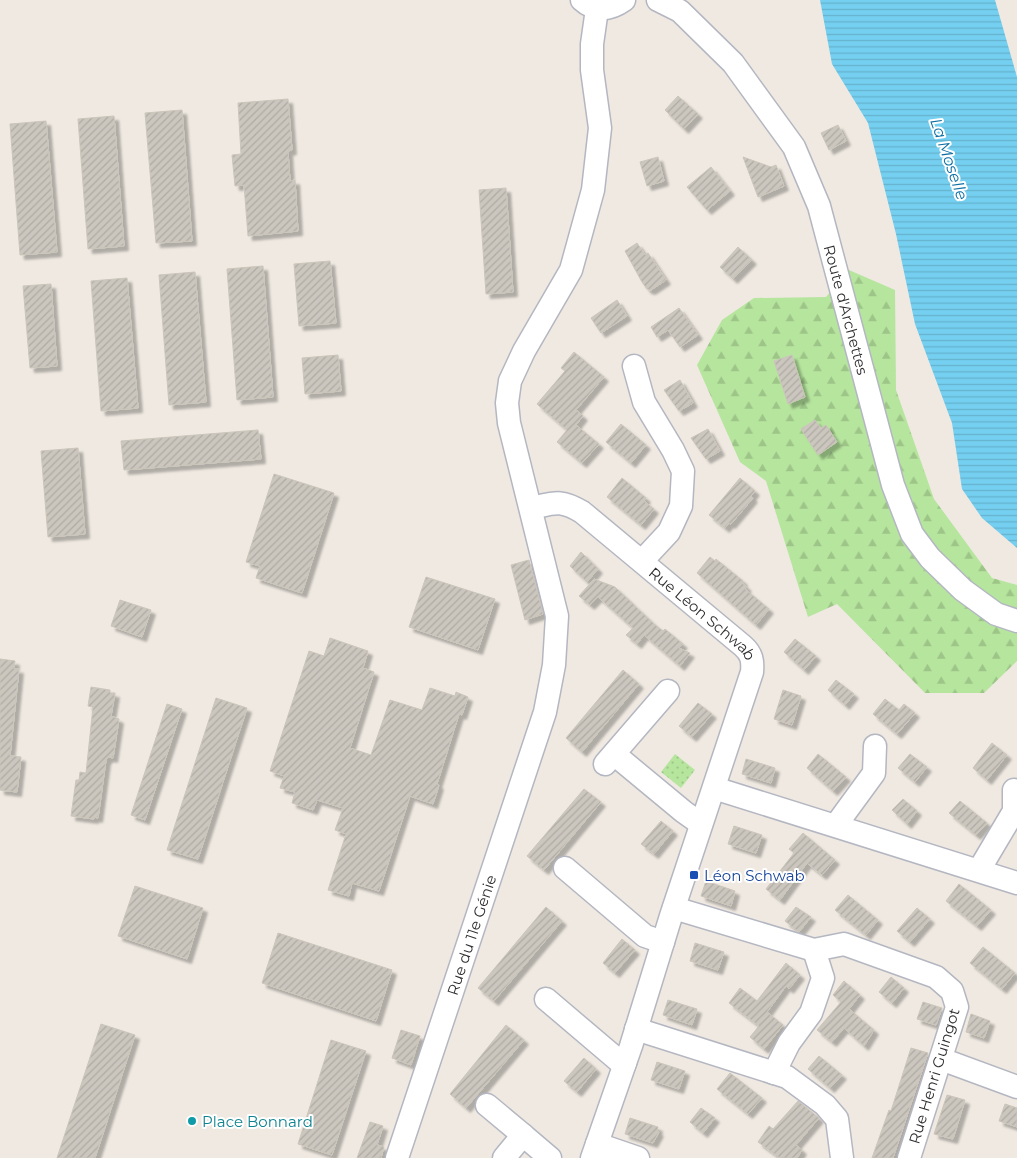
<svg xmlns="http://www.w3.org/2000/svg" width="1017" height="1158" viewBox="0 0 1017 1158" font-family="Montserrat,sans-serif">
<defs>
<pattern id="grass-dots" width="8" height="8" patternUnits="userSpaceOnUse" patternTransform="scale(1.25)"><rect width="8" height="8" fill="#b6e59e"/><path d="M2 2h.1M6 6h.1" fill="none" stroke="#9dc588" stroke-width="1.8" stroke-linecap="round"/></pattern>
<pattern id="forest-firs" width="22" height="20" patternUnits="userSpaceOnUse" patternTransform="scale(1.25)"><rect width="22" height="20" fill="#b6e59e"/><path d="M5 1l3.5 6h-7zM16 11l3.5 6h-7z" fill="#9dc588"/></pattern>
<pattern id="water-rules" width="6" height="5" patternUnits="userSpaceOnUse" patternTransform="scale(1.25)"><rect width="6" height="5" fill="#75cff0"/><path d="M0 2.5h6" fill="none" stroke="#66b2ce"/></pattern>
<pattern id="building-hatch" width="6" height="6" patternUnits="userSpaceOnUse" patternTransform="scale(1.25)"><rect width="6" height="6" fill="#cbc7bf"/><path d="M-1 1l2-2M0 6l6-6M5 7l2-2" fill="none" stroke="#afaba4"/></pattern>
<filter id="shadow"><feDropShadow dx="4.5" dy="4.5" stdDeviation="1" flood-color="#0004"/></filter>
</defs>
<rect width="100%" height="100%" fill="#efe9e1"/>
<polygon fill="url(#grass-dots)" points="675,754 695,770 681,788 661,772"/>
<polygon fill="url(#forest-firs)" points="849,270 895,290 896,390 934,499 992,578 1017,585 1017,661 984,693 925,693 837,604 808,617 766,481 740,462 697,365 722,320 754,298 826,297"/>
<polygon fill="url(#water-rules)" points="820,0 995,0 1017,77 1017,548 982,518 962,489 952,423 915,324 896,234 868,123 832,64"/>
<g fill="url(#building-hatch)" stroke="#cbc5ba" filter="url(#shadow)">
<polygon points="678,96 698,114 684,129 665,110"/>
<polygon points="288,99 292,150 288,151 290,181 295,180 298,231 248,236 244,185 235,186 232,155 241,154 238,103"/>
<polygon points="182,110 192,241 156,243 145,113"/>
<polygon points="114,116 124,246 88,249 78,119"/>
<polygon points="46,121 57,252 20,255 10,124"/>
<polygon points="838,125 846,141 829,150 821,133"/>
<polygon points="658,157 664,181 647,186 640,162"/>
<polygon points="743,157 771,167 776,165 784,186 758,197"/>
<polygon points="711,167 730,191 707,210 687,187"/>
<polygon points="506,188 513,292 486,294 479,190"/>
<polygon points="637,243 645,255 648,253 666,280 651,290 647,289 642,282 625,251"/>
<polygon points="738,247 752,260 733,279 720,267"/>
<polygon points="330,261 336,323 299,326 294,264"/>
<polygon points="263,266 273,397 237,400 227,269"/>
<polygon points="195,272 206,402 169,405 159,275"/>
<polygon points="127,278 138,408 101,411 91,281"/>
<polygon points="51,284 57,366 30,368 23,286"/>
<polygon points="617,300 627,316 601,333 591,318"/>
<polygon points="679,308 698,335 680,347 668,330 657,337 651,327"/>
<polygon points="574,352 604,377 576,410 583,416 576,425 599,444 582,463 557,442 567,430 537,404 565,371 561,368"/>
<polygon points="338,355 341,391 305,394 302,358"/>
<polygon points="792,355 805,397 788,404 774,361"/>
<polygon points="680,380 693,403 679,411 664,390"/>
<polygon points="815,420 821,428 826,425 837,442 818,455 801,429"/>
<polygon points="621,424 646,445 631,463 606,442"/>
<polygon points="708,429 720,451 706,459 691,438"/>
<polygon points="258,430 261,459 124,470 121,441"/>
<polygon points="78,448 85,534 48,537 41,451"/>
<polygon points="274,474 334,493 302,593 256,578 260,566 246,562"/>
<polygon points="622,478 646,498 644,501 654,509 641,525 607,497"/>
<polygon points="740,478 755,491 751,496 753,498 731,524 729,523 725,528 709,515"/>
<polygon points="581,552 598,569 587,582 570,566"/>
<polygon points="710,557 715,561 716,559 743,581 742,583 747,587 745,589 769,609 756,625 697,573"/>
<polygon points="529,560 543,614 525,620 511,565"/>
<polygon points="426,577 495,599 478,650 409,627"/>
<polygon points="594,579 615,587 654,624 663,631 665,629 683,644 679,648 690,653 680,666 644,635 637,644 631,639 626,635 633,628 598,597 590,605 579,596"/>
<polygon points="120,600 151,610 142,637 111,626"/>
<polygon points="330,638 368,651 363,668 374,672 350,748 371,755 390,700 422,710 430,688 455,696 456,692 468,697 462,715 459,714 437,784 439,785 433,804 410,796 379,891 352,883 349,896 328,890 346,834 335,830 343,808 317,800 313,810 292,803 295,792 280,788 284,776 270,771 309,651 324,656"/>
<polygon points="795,639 816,656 804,670 784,652"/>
<polygon points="0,659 15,661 14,669 19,669 10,756 21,757 17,792 0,790"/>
<polygon points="623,670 639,684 582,752 566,738"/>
<polygon points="836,680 854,694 845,705 828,690"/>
<polygon points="91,687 110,690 110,693 115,693 111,716 119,719 113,758 109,757 106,760 98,818 94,817 94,819 71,816 76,780 79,780 80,772 86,773 93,707 88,706"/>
<polygon points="783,690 801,696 792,725 774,719"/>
<polygon points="216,698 247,708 198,859 167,850"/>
<polygon points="885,699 899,710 904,704 915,713 897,734 873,714"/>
<polygon points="698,703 712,714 692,737 679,726"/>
<polygon points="167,704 182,709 145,820 131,815"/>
<polygon points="992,743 1007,755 987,780 973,768"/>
<polygon points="818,754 846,777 833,791 807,768"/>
<polygon points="910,754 927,767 915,782 898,768"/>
<polygon points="746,759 775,768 771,783 742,774"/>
<polygon points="584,789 601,802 544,870 527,856"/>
<polygon points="903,799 917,811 907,824 892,810"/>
<polygon points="960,801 987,823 976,835 949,813"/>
<polygon points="661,821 673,831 654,854 641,844"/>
<polygon points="734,826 762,835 756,853 728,844"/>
<polygon points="803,833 835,860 822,875 807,863 780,900 766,889 794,853 789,849"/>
<polygon points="706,881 735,891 731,906 701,896"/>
<polygon points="959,884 991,910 977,926 946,901"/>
<polygon points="135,886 203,908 187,959 118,936"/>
<polygon points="848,895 878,920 866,935 835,910"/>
<polygon points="546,907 562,921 494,1001 478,988"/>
<polygon points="796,907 811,917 799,932 785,921"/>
<polygon points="917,908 930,919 910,942 897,931"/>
<polygon points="278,933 392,970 376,1021 262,983"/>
<polygon points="622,939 635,950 615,973 603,963"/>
<polygon points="695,943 724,952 718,970 690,961"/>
<polygon points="983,947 1015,973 1002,989 970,963"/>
<polygon points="786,963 800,975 789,989 786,986 767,1012 783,1025 764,1049 750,1037 759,1026 729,1003 740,988 757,1001"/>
<polygon points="891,977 904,988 892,1003 879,992"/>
<polygon points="844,981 860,995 849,1009 874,1030 864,1046 844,1028 832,1042 817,1030 841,1002 833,995"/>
<polygon points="668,1000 697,1009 692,1025 663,1015"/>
<polygon points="923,1002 942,1008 936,1025 917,1019"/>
<polygon points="971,1014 990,1021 984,1038 966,1032"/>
<polygon points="101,1024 135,1035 95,1158 57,1158"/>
<polygon points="506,1025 524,1040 466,1108 450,1094"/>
<polygon points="401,1030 420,1036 411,1065 392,1058"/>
<polygon points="331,1040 366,1051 332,1155 298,1144"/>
<polygon points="911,1048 928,1053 893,1158 872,1158 889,1110 891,1111"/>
<polygon points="819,1056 842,1075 830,1088 808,1069"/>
<polygon points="584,1058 596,1069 577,1092 564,1081"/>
<polygon points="657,1062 685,1071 679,1089 651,1080"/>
<polygon points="730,1073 762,1098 748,1114 717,1089"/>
<polygon points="947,1095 965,1100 953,1139 934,1134"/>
<polygon points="798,1101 819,1118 796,1145 802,1150 797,1158 780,1158 758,1142 769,1126 773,1129"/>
<polygon points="1005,1104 1017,1108 1017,1127 999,1121"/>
<polygon points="701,1108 715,1118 703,1133 690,1122"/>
<polygon points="630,1118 658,1127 657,1131 659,1132 653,1143 625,1134"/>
<polygon points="370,1122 383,1126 377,1145 384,1147 381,1158 357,1158"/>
</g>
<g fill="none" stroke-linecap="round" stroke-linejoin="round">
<defs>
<g id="minor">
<path d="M582,0C595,12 610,10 624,0"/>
<path id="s1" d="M658,0L680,11L733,63L794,147L819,206L893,485L912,534L930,558L963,590L996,614L1017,621"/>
<polyline points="634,366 644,402 673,450 683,471 681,506 669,532 642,561"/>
<path id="s2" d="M531,508C555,503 560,499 582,512L743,646C752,654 753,661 752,672L671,916L631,1046L592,1158"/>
<polyline points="614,754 684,812 701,824"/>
<polyline points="605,764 668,691"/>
<polyline points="714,788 1017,883"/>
<polyline points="836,825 874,773 875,746"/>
<polyline points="565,868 645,936 663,942"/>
<polyline points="979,870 1014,811 1014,790"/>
<polyline points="674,908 814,950 844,944 936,977 952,991 957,1007 909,1158"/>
<polyline points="546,999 619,1061 625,1063"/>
<polyline points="636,1029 787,1077 825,1105 837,1119 842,1158"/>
<polyline points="941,1059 1017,1087"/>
<polyline points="774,1073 789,1043 811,1013 823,978 814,950"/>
<polyline points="487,1105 523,1135"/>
<polyline points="597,1144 638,1158"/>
<path id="s3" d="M397,1158L545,712L554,665L557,616L509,423L507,403L510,381L524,351L571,270L593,190L600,128L592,70V44L597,9"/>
<polyline points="504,1158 523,1135 550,1158"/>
</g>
</defs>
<use href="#minor" stroke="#b4b7c1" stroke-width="25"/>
<use href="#minor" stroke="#fff" stroke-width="22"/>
</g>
<rect fill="#1a4fb4" stroke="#fff" stroke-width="2" x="689" y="870" width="10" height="10" rx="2.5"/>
<circle fill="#0f9aa8" stroke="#fff" stroke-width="2" cx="192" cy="1121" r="5"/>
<g text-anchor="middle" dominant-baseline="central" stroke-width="4" stroke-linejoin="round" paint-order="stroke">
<g font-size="15" fill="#2e2e2e" stroke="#fff">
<text stroke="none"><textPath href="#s1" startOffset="374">Route d'Archettes</textPath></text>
<text stroke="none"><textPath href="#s2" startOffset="211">Rue Léon Schwab</textPath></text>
<text stroke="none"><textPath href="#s3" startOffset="235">Rue du 11e Génie</textPath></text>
<text transform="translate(934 1076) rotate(-73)">Rue Henri Guingot</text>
</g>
<g font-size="15" fill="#164399" stroke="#fff" text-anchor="start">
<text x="704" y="875">Léon Schwab</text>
</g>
<g font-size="15" fill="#0d838f" stroke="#fff" text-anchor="start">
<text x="202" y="1121">Place Bonnard</text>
</g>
<g font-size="16" font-style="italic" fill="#0d6fa3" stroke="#fff">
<text transform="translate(949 159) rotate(71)">La Moselle</text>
</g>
</g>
</svg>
